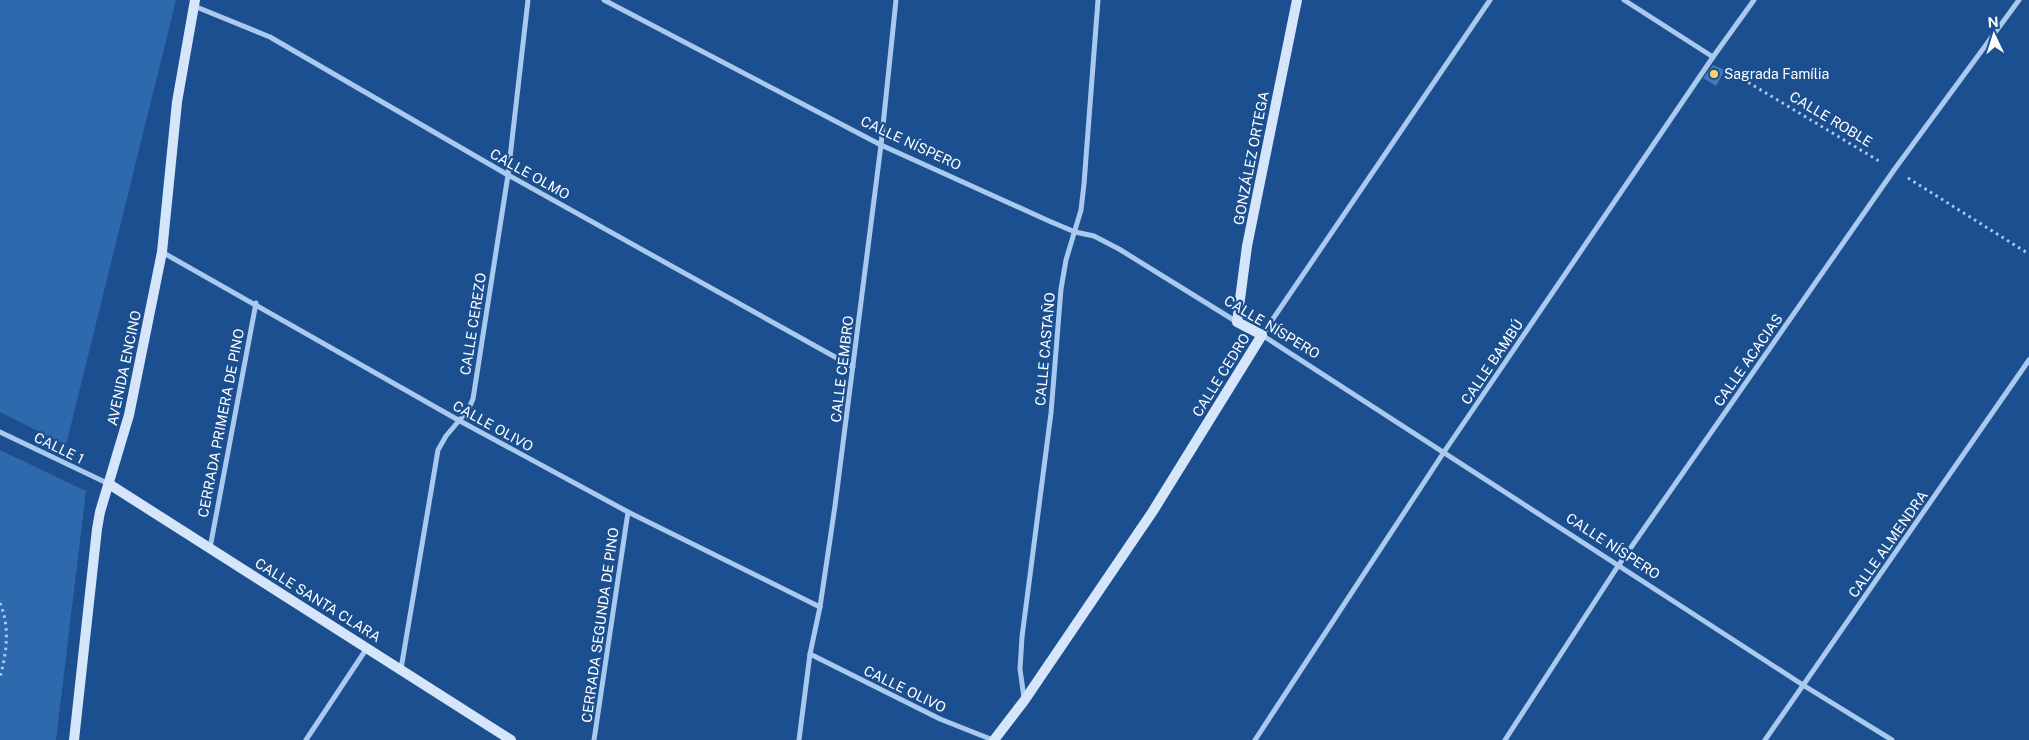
<svg xmlns="http://www.w3.org/2000/svg" width="2029" height="740" viewBox="0 0 2029 740" font-family="'Public Sans',sans-serif">
<rect width="100%" height="100%" fill="#1b4f8f"/>
<g fill="#2e69ad">
<polygon points="0,0 176,0 66,445 0,412"/>
<polygon points="0,450 86,491 56,740 0,740"/>
</g>
<polygon fill="#4478b7" points="1713,65 1725,70 1716,86 1703,78"/>
<g fill="none" stroke-linecap="round" stroke-linejoin="round">
<g stroke="#a9c9ee" stroke-width="3" stroke-dasharray="2.5 4" stroke-linecap="butt">
<polyline points="1726,69 1879,161"/>
<polyline points="1908,178 2029,254"/>
<path d="M0,603C10,627 7,652 0,677"/>
</g>
<g stroke="#a9c9ee" stroke-width="5">
<polyline points="604,0 881,145 1049,221 1075,232 1094,236 1119,249 1237,322"/>
<polyline points="1490,0 1262,335 1803,685 1892,740"/>
<polyline points="1624,0 1713,57"/>
<polyline points="194,6 270,37 508,175 853,367"/>
<polyline points="162,252 460,421 628,512 820,607"/>
<polyline points="0,432 109,484"/>
<polyline points="210,548 256,303"/>
<polyline points="810,654 940,719 993,740"/>
<polyline points="401,669 438,450 446,436 468,410 473,399 508,175 528,0"/>
<polyline points="1024,698 1020,669 1022,637 1051,413 1061,289 1066,260 1081,210 1084,184 1098,0"/>
<polyline points="306,740 367,648"/>
<polyline points="594,740 628,512"/>
<polyline points="799,740 810,654 820,607 835,506 881,145 896,0"/>
<polyline points="1255,740 1444,452 1713,57 1754,0"/>
<polyline points="1505,740 1618,566 1894,170 2019,0"/>
<polyline points="1765,740 2029,360"/>
</g>
<g stroke="#d6e6fa" stroke-width="10">
<polyline points="109,484 511,740"/>
<polyline points="74,740 97,529 100,512 129,415 162,252 177,102 195,0"/>
<polyline points="994,740 1024,701 1153,511 1262,335 1237,322 1247,246 1297,0"/>
</g>
</g>
<circle fill="#ffd166" stroke="#1b4f8f" stroke-width="2" cx="1714" cy="74" r="5"/>
<g text-anchor="middle" dominant-baseline="central" stroke-width="4.5" stroke-linejoin="round" paint-order="stroke">
<g font-size="14" fill="#fff" stroke="#1b4f8f" text-anchor="start">
<text x="1724" y="74">Sagrada Família</text>
</g>
<g font-size="14" fill="#fff" stroke="#1b4f8f">
<text transform="translate(1831 119) rotate(31)">CALLE ROBLE</text>
<text transform="translate(911 143) rotate(25)">CALLE NÍSPERO</text>
<text transform="translate(1251 158) rotate(-79)">GONZÁLEZ ORTEGA</text>
<text transform="translate(530 174) rotate(29)">CALLE OLMO</text>
<text transform="translate(473 324) rotate(-81)">CALLE CEREZO</text>
<text transform="translate(1272 327) rotate(31)">CALLE NÍSPERO</text>
<text transform="translate(1045 349) rotate(-85)">CALLE CASTAÑO</text>
<text transform="translate(1748 360) rotate(-55)">CALLE ACACIAS</text>
<text transform="translate(1492 362) rotate(-56)">CALLE BAMBÚ</text>
<text transform="translate(124 368) rotate(-78)">AVENIDA ENCINO</text>
<text transform="translate(842 369) rotate(-83)">CALLE CEMBRO</text>
<text transform="translate(1221 375) rotate(-58)">CALLE CEDRO</text>
<text transform="translate(221 423) rotate(-79)">CERRADA PRIMERA DE PINO</text>
<text transform="translate(493 426) rotate(29)">CALLE OLIVO</text>
<text transform="translate(59 448) rotate(26)">CALLE 1</text>
<text transform="translate(1888 544) rotate(-55)">CALLE ALMENDRA</text>
<text transform="translate(1613 546) rotate(33)">CALLE NÍSPERO</text>
<text transform="translate(318 600) rotate(32)">CALLE SANTA CLARA</text>
<text transform="translate(600 625) rotate(-82)">CERRADA SEGUNDA DE PINO</text>
<text transform="translate(905 689) rotate(26)">CALLE OLIVO</text>
</g>
</g>
<g transform="translate(1994 35) rotate(356)" stroke="#1b4f8f" stroke-width="4" paint-order="stroke">
<path d="M0-4L9 19L0 12L-9 19Z" fill="#ffffff"/>
<text y="-8" font-size="14" font-weight="bold" text-anchor="middle" fill="#ffffff">N</text>
</g>
</svg>
